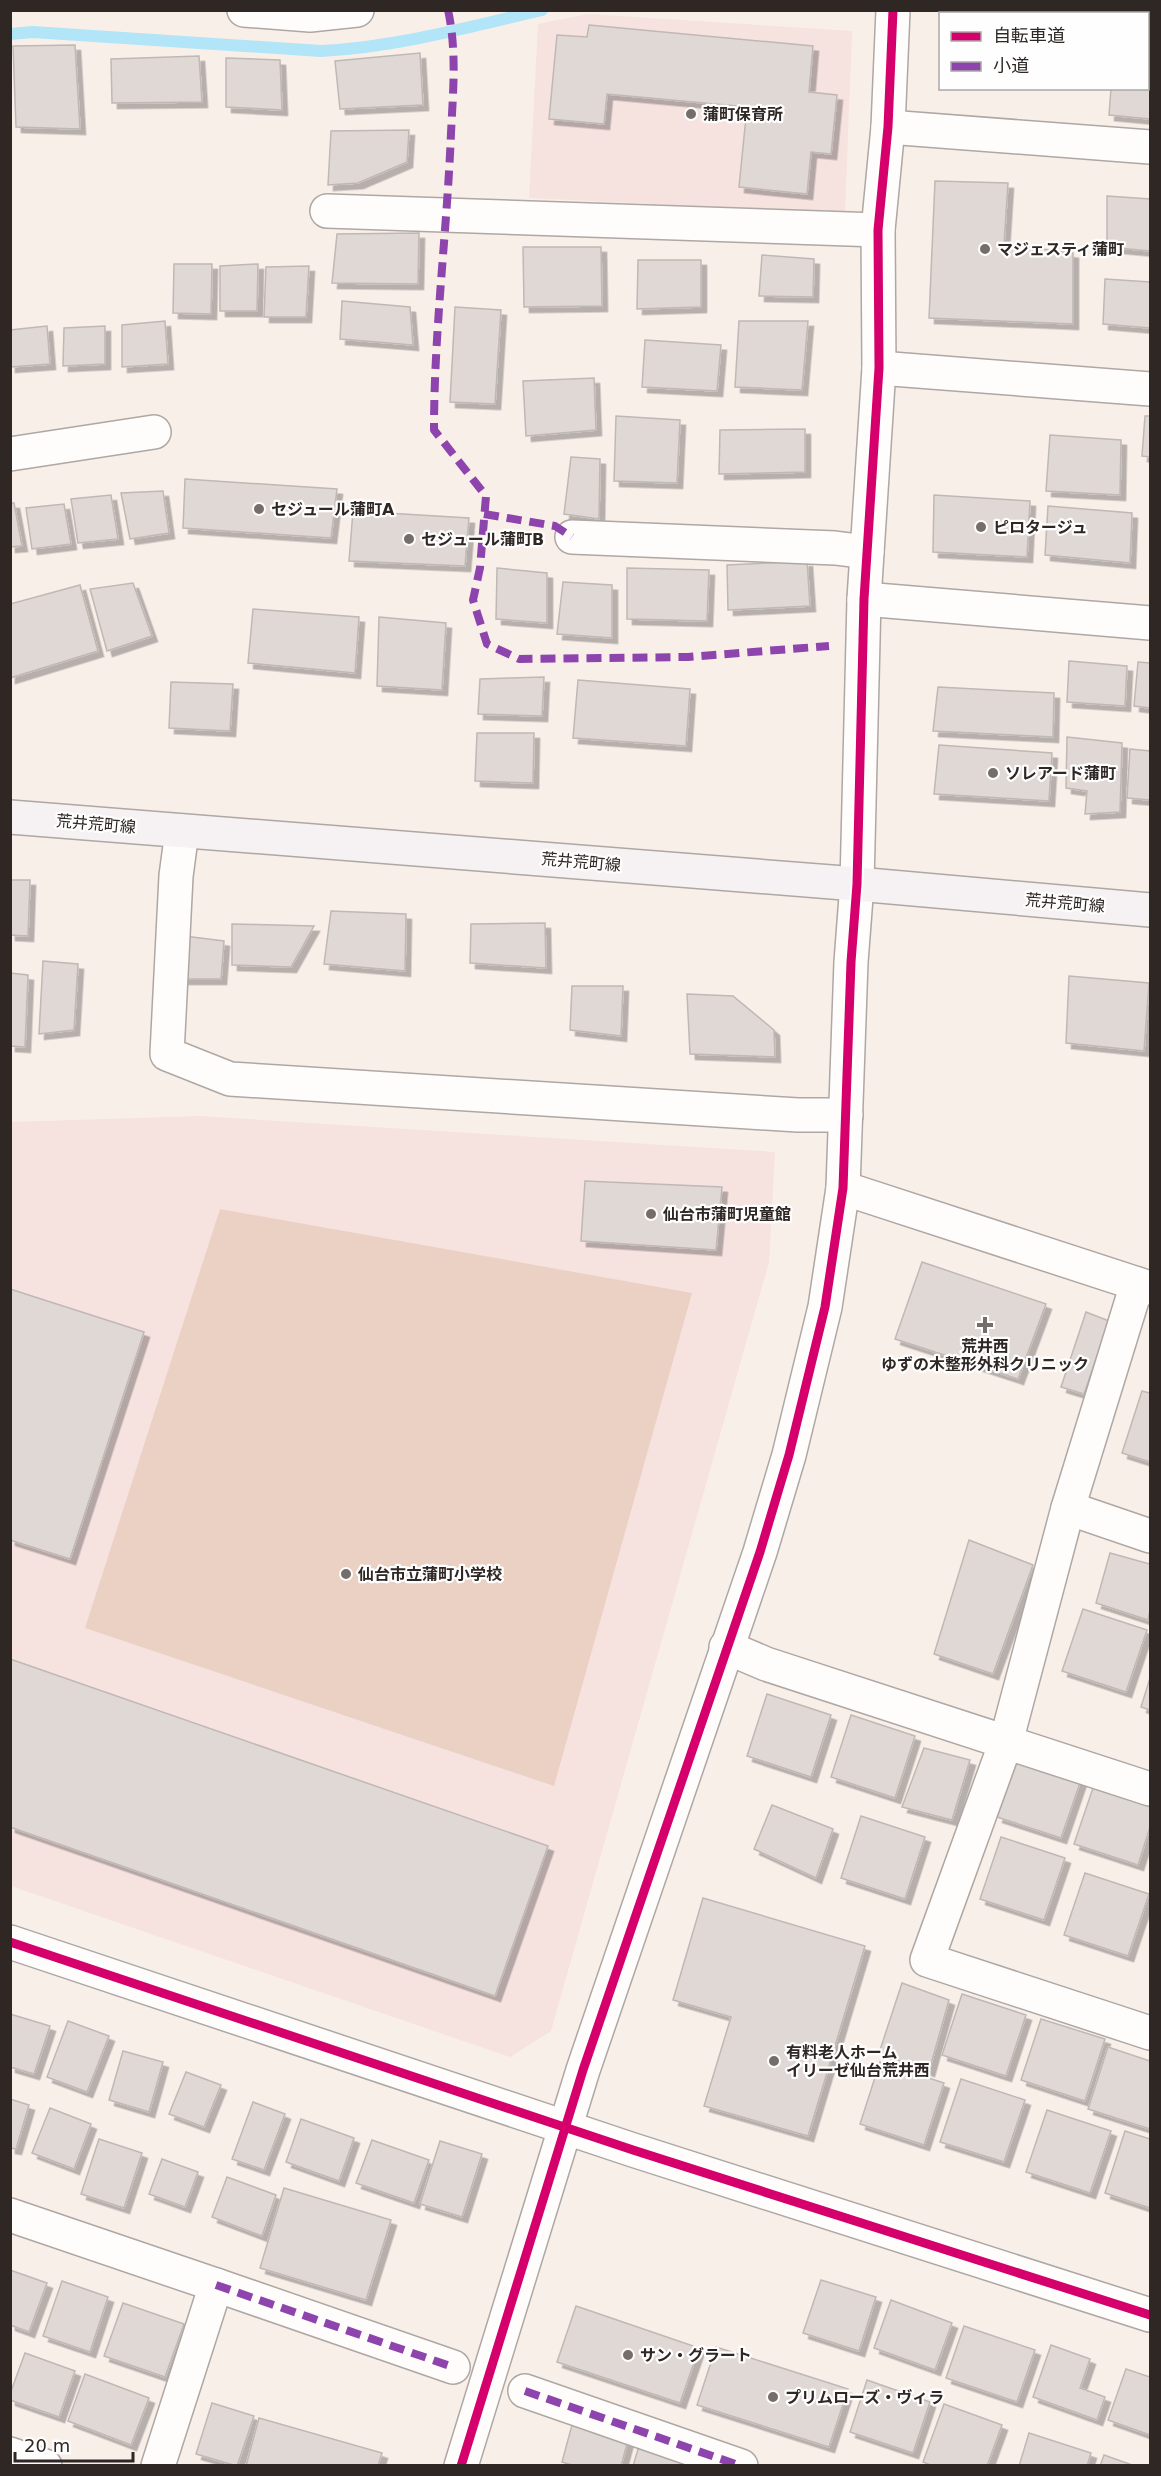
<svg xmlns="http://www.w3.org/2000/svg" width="1161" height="2476" viewBox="0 0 1161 2476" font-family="'DejaVu Sans','Noto Sans JP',sans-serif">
<defs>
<filter id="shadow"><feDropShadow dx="5.5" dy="5.5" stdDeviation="0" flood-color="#0004"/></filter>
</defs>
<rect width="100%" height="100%" fill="#f9efe9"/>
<g fill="#f6e2df">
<polygon points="588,14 852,31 845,213 529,198 538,24"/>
<polygon points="200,1116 775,1152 769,1262 551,2031 510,2057 11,1886 11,1122"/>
</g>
<polygon fill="#ebd1c3" points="220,1209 692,1293 554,1786 85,1628"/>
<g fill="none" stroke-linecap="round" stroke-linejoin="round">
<path stroke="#b2e5f7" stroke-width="12" d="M10,34L33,32L321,51C396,47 469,27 542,10"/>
</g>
<g fill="#e0d8d4" stroke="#c0b8b4" stroke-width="1.5" filter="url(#shadow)">
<polygon points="957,10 1017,10 1016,14 957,14"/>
<polygon points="1118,10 1150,10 1150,19 1148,19 1148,14 1118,14"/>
<polygon points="589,25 813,46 809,92 837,95 831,154 811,152 807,194 739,187 747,107 607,94 604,124 549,119 557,35 587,37"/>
<polygon points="75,45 80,129 16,127 13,46"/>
<polygon points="420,53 423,105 340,109 335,61"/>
<polygon points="199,56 202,102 112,103 111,59"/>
<polygon points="1148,57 1150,57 1150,119 1109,115 1111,88 1148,88"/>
<polygon points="226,58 280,60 282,110 226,107"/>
<polygon points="409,130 407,162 358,183 328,185 331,131"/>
<polygon points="935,181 1008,183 1004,244 1073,253 1073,324 929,318"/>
<polygon points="1107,196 1150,199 1150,251 1107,247"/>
<polygon points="419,233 418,284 332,283 337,234"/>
<polygon points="523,247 601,247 602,306 524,307"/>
<polygon points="762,255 814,259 813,297 759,296"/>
<polygon points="638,260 701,260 701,307 637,309"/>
<polygon points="174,264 212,264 211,314 173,313"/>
<polygon points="258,264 257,311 220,311 220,266"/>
<polygon points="309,266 306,317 264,317 266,267"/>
<polygon points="1105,279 1150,282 1150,328 1103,324"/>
<polygon points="342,301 410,307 413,345 340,339"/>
<polygon points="455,307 501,310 495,404 450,402"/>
<polygon points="165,321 168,364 122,367 122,325"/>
<polygon points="739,321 808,321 802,390 735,387"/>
<polygon points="47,326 50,364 10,367 10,330"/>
<polygon points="105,326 105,364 63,366 64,328"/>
<polygon points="645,340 721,345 717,391 642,387"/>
<polygon points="594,378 596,430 526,436 523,381"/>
<polygon points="616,416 680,420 677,483 614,481"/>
<polygon points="1145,416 1150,416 1150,457 1142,456"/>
<polygon points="805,429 805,472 719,474 720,430"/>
<polygon points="1050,435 1121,440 1120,495 1046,491"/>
<polygon points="571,457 600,459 599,519 564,514"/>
<polygon points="185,479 337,489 331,538 183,528"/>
<polygon points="163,491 169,533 130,539 121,493"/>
<polygon points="111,495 118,539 78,543 71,499"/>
<polygon points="934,495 1030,501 1027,557 933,552"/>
<polygon points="10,503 14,503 22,546 10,547"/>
<polygon points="64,504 71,544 32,549 26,508"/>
<polygon points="1048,506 1132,513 1130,563 1045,555"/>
<polygon points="353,511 469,518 465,566 349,561"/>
<polygon points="807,561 810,606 728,610 727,565"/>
<polygon points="497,568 547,573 547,623 496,619"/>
<polygon points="627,568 709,570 707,621 627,619"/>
<polygon points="563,582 612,585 612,638 557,634"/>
<polygon points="133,583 152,636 107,651 90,589"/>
<polygon points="80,585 98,651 10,678 10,604"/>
<polygon points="253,609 359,617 355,673 248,663"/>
<polygon points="379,617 446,623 442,690 377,686"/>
<polygon points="1069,661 1127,666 1125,706 1067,702"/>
<polygon points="1138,662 1150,663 1150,708 1134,706"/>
<polygon points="544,677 542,716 478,714 480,679"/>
<polygon points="578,680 690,689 686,746 573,738"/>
<polygon points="171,682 233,684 230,731 169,728"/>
<polygon points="938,687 1054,693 1053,737 933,731"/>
<polygon points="477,733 534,733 533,783 475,781"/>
<polygon points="1067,737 1122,743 1120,812 1085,814 1087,791 1066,788"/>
<polygon points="939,745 1052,753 1049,801 934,794"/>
<polygon points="1130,749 1150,751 1150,800 1127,798"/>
<polygon points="10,880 30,880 28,936 10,935"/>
<polygon points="331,911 406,914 405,971 324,964"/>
<polygon points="545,923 546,968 470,963 471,924"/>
<polygon points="232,924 314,926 291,967 232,965"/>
<polygon points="176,935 224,941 221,979 174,979"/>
<polygon points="43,961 78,964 74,1030 39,1034"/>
<polygon points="10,973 28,975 25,1047 10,1046"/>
<polygon points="1069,976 1149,983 1144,1051 1066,1043"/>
<polygon points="572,986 623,986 621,1036 570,1030"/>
<polygon points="687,994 733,996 774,1030 775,1057 690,1054"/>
<polygon points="585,1181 722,1187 716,1250 581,1241"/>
<polygon points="922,1262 1046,1304 1018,1379 895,1339"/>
<polygon points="10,1289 144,1332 70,1559 10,1540"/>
<polygon points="1086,1312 1109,1321 1084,1394 1061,1387"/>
<polygon points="1142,1391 1150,1393 1150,1462 1122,1453"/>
<polygon points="969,1540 1033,1565 993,1674 934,1654"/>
<polygon points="1110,1553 1150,1564 1150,1610 1148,1620 1096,1603"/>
<polygon points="1083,1609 1147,1630 1126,1692 1062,1671"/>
<polygon points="10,1659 548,1846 495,1996 10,1827"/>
<polygon points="1150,1678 1150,1710 1141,1707"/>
<polygon points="767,1694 831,1715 811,1777 747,1756"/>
<polygon points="851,1715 915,1736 895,1798 831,1777"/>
<polygon points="924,1748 970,1760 952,1820 902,1807"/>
<polygon points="1018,1755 1082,1777 1061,1838 997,1817"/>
<polygon points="1095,1782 1150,1800 1150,1827 1138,1865 1074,1844"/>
<polygon points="772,1805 833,1829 816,1878 754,1849"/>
<polygon points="861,1816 925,1837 905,1899 841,1878"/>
<polygon points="1001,1837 1065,1858 1044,1920 980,1899"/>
<polygon points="1085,1873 1149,1894 1128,1956 1064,1935"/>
<polygon points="703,1898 865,1946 808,2136 704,2106 731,2017 673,2000"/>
<polygon points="902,1983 949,2000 929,2071 879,2053"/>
<polygon points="962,1994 1026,2015 1006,2076 942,2055"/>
<polygon points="10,2014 50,2026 34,2074 10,2067"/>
<polygon points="1041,2019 1105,2039 1085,2101 1021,2080"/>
<polygon points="68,2021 109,2036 87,2092 47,2077"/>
<polygon points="1108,2047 1150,2061 1150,2129 1088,2109"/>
<polygon points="123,2051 163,2062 149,2112 109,2100"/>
<polygon points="880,2062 944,2083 924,2145 860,2124"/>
<polygon points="186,2072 221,2085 204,2127 169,2114"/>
<polygon points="961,2079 1025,2100 1004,2162 940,2142"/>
<polygon points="10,2099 29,2105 16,2149 10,2148"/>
<polygon points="253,2102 285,2114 264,2170 232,2159"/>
<polygon points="50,2108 91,2124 74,2169 32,2153"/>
<polygon points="1047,2110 1111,2131 1090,2193 1026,2172"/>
<polygon points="301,2119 354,2138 339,2181 286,2162"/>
<polygon points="1125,2131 1150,2139 1150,2208 1105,2193"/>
<polygon points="99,2139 142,2153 124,2208 81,2194"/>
<polygon points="372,2140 429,2160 414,2203 356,2183"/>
<polygon points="440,2141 482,2154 462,2217 420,2204"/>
<polygon points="162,2159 198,2172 185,2207 149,2194"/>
<polygon points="227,2177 276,2195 262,2236 212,2217"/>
<polygon points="284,2188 391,2220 366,2300 260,2268"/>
<polygon points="10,2270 47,2283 29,2332 10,2325"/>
<polygon points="821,2280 876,2297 859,2351 803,2333"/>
<polygon points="62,2281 108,2297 90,2352 43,2336"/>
<polygon points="891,2300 952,2323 935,2370 874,2348"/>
<polygon points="123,2303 184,2324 165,2377 104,2356"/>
<polygon points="576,2306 699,2348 680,2403 557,2362"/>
<polygon points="964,2326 1035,2350 1017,2402 946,2378"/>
<polygon points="1051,2345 1090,2359 1080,2388 1105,2397 1097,2420 1033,2397"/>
<polygon points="716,2347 848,2389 829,2447 697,2405"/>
<polygon points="25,2353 75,2371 59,2417 10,2400 10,2394"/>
<polygon points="1126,2369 1150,2377 1150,2435 1108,2420"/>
<polygon points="85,2374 149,2398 131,2445 68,2421"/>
<polygon points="867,2380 930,2402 913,2453 850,2432"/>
<polygon points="212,2403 254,2416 237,2466 196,2454"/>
<polygon points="944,2404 1002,2425 987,2466 933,2466 923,2462"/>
<polygon points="259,2418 382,2453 378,2466 246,2466"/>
<polygon points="572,2425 628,2440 621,2466 575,2466 562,2462"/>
<polygon points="1029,2433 1091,2453 1087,2466 1019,2466"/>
<polygon points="639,2446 698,2466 633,2466"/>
<polygon points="1104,2455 1135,2466 1100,2466"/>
</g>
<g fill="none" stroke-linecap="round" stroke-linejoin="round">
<defs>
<g id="pedestrian">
<polyline points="216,2285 453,2367"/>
<polyline points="525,2391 741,2466"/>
</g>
<g id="minor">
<polyline points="244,10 310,15 357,10"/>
<polyline points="888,127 1150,147"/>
<polyline points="327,211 878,230"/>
<polyline points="879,368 1150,389"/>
<polyline points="10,454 154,432"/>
<polyline points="572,537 835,548 867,552"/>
<polyline points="864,599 1150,623"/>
<polyline points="182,831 176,876 167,1054 230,1079 798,1115 846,1115"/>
<polyline points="843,1188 1150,1288"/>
<polyline points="1137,1284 1068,1508 1006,1742 927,1960 1150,2033"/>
<polyline points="1068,1508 1150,1536"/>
<polyline points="726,1647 766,1664 1150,1789"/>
<polyline points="10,2215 216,2285 158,2466"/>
<polyline points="10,2454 45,2466"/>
</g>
<g id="tertiary">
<polyline points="10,1942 633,2150 1150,2315"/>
<polyline points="461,2466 583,2070 760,1552 789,1455 825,1307 843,1188 851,962 857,884 864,599 879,368 878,230 888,127 893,10"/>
</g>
<polyline id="secondary" points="10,817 857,884 1150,910"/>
</defs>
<use href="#pedestrian" stroke="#aea7a3" stroke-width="36"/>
<use href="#minor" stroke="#aea7a3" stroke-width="36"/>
<use href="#tertiary" stroke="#aea7a3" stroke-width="36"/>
<use href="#secondary" stroke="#aea7a3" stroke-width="36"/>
<use href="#pedestrian" stroke="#fefdfc" stroke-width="33"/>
<use href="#minor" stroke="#fefdfc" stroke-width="33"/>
<use href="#tertiary" stroke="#fefdfc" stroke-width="33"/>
<use href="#secondary" stroke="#f6f1f2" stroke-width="33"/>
<g stroke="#8e44ad" stroke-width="8" stroke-dasharray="15 8" stroke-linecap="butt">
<path d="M448,10C457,51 453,92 451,133C447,232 434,331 434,430L486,496L480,568L473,600L487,644L519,659L688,657L829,646"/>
<polyline points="484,514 555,526 572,537"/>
<polyline points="216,2285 453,2367"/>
<polyline points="525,2391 741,2466"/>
</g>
<defs>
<g id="cycleway">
<polyline points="10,1942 633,2150 1150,2315"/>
<polyline points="461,2466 583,2070 760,1552 789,1455 825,1307 843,1188 851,962 857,884 864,599 879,368 878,230 888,127 893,10"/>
</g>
</defs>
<use href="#cycleway" stroke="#fefefe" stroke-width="13"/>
<use href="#cycleway" stroke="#d6006c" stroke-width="9"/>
</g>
<g fill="#756d69" stroke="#fefefe" stroke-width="2">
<circle cx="691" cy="114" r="6"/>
<circle cx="985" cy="249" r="6"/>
<circle cx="259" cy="509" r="6"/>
<circle cx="981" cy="527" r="6"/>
<circle cx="409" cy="539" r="6"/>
<circle cx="993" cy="773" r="6"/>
<circle cx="651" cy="1214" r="6"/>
<path d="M982 1316h6v6h6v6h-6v6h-6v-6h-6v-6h6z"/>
<circle cx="346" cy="1574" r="6"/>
<circle cx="774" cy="2061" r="6"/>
<circle cx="628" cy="2355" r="6"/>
<circle cx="773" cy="2397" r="6"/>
</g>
<g text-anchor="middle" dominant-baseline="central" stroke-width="4.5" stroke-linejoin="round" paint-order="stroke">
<g font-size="16" font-weight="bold" fill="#2e2724" stroke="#fefefe" text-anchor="start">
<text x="703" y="114">蒲町保育所</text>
<text x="997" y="249">マジェスティ蒲町</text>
<text x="271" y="509">セジュール蒲町A</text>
<text x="993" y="527">ピロタージュ</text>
<text x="421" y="539">セジュール蒲町B</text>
<text x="1005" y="773">ソレアード蒲町</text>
<text x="663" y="1214">仙台市蒲町児童館</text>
<text x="985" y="1346" text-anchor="middle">荒井西<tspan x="985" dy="18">ゆずの木整形外科クリニック</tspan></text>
<text x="358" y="1574">仙台市立蒲町小学校</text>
<text x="786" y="2052">有料老人ホーム<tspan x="786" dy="18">イリーゼ仙台荒井西</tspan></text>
<text x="640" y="2355">サン・グラート</text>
<text x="785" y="2397">プリムローズ・ヴィラ</text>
</g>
<g font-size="16" fill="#2e2724" stroke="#fefefe">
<text transform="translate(96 824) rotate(5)">荒井荒町線</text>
<text transform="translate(581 862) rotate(5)">荒井荒町線</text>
<text transform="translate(1065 903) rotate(5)">荒井荒町線</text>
</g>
</g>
<rect width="1161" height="2476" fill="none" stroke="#2e2724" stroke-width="24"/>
<rect x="939" y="12" width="210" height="78" fill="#fefefe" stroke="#aba8a7" stroke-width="1.5"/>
<rect x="951" y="32" width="30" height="9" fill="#d6006c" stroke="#aba8a7" stroke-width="1.5"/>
<text x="993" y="42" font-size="18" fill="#2e2724">自転車道</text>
<rect x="951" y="62" width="30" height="9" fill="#8e44ad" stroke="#aba8a7" stroke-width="1.5"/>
<text x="993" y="72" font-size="18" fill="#2e2724">小道</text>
<path d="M15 2452v9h118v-9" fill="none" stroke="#2e2724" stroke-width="3"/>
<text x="24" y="2452" font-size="18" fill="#2e2724" stroke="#fefefe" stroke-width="4.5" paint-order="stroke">20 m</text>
</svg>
